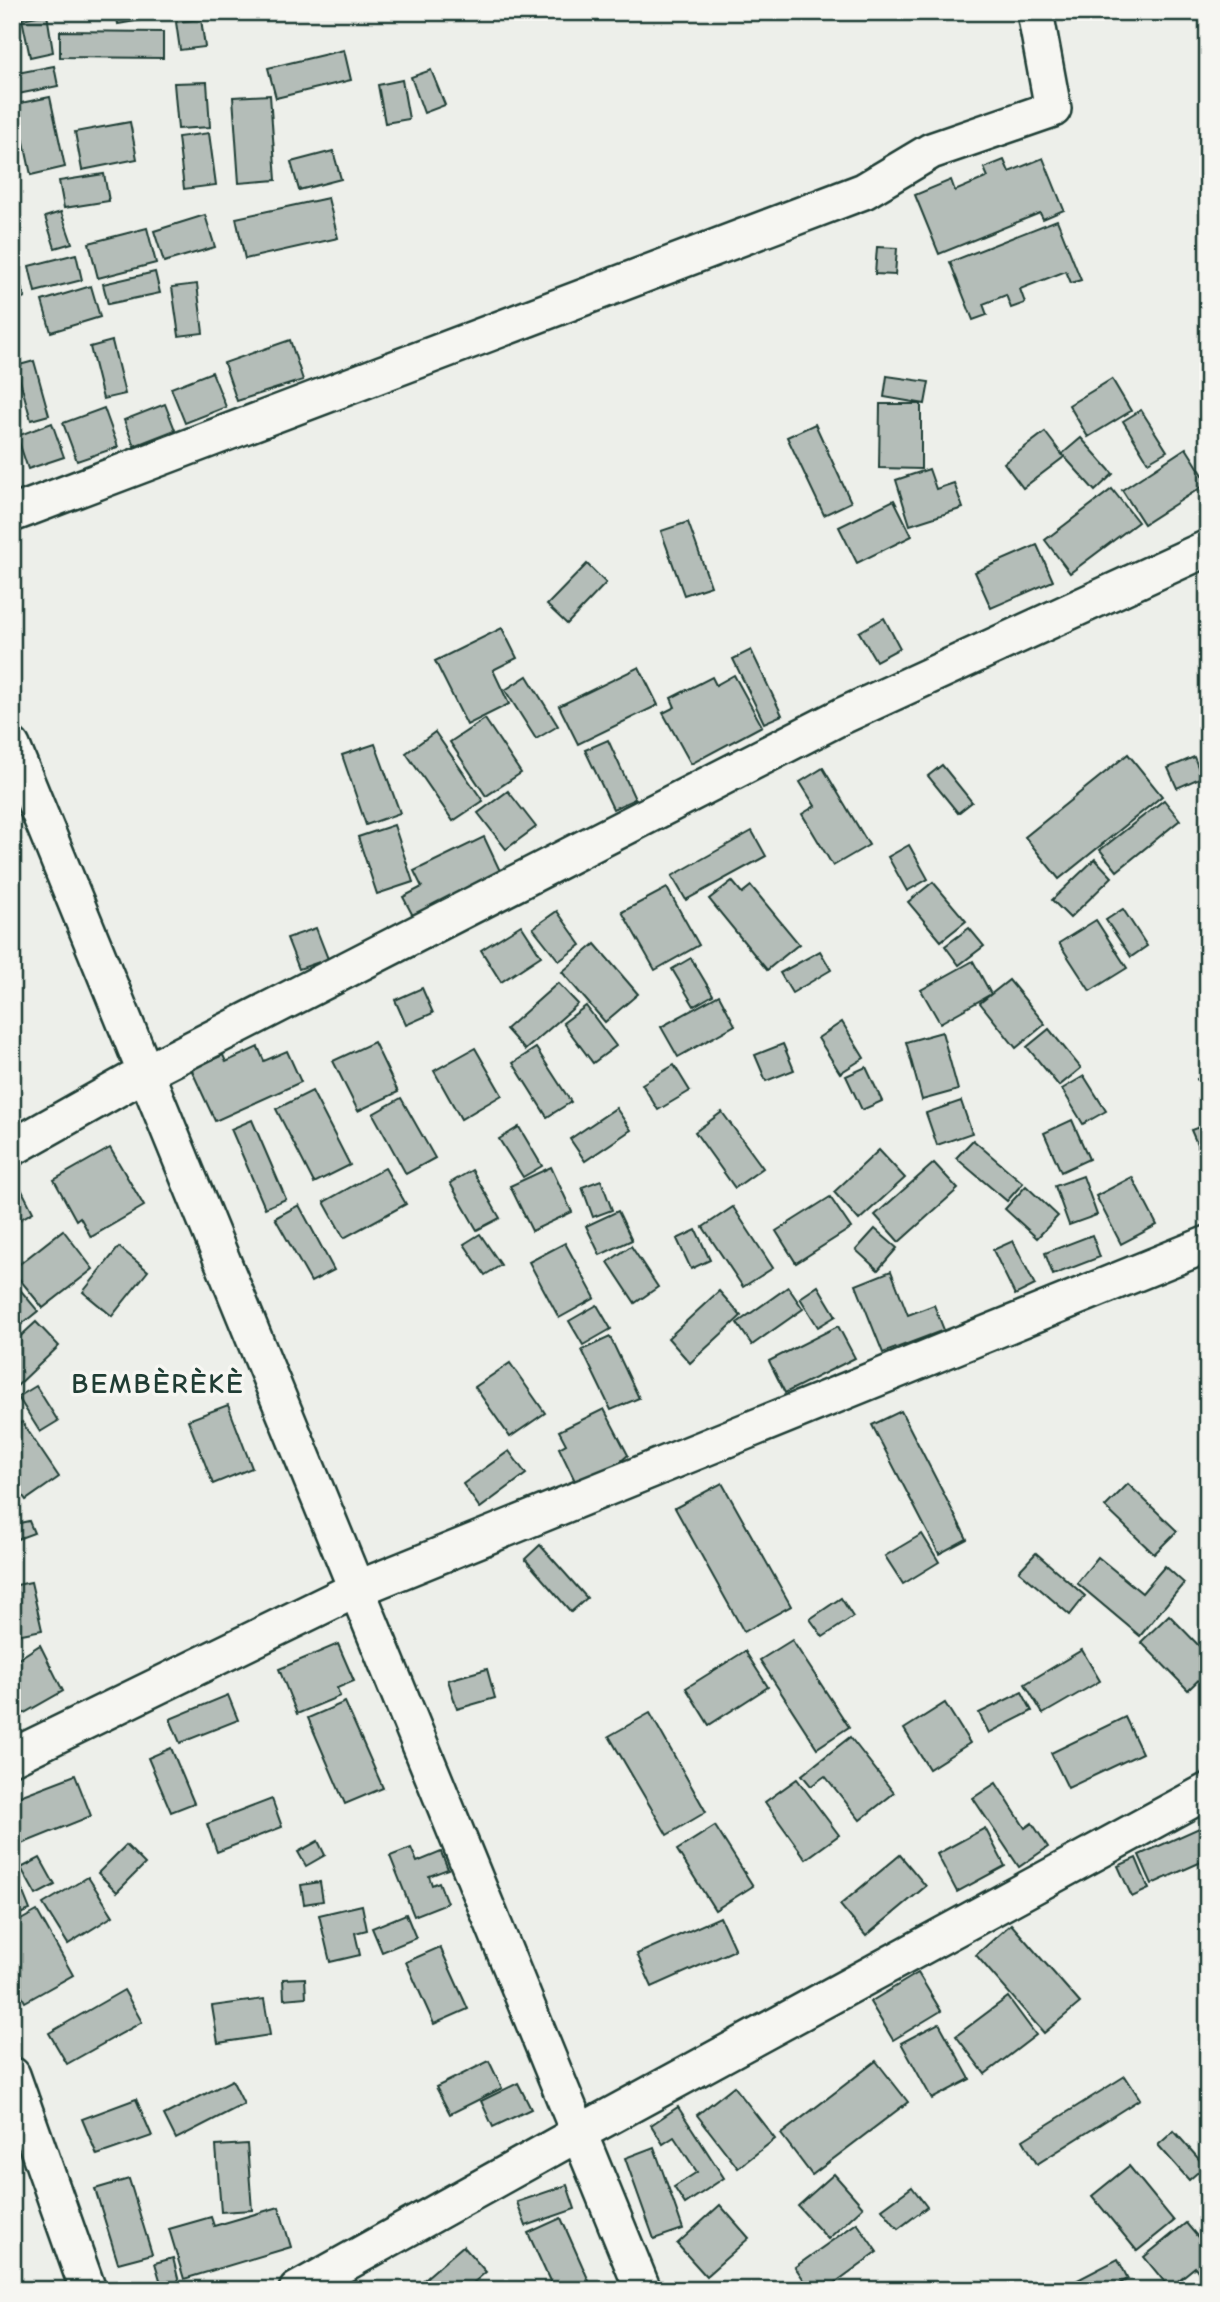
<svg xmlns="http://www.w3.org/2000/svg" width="1220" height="2302" viewBox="0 0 1220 2302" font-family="'Comic Neue',sans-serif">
<rect width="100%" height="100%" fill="#edefea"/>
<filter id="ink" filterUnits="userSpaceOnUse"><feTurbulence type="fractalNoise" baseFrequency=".0143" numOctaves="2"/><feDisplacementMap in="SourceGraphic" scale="14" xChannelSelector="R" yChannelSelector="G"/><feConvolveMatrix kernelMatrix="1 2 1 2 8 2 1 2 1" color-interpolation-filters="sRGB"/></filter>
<g filter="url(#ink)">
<g fill="#b4bdb8" stroke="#1f3d34" stroke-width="2">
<polygon points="116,12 186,12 118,24"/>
<polygon points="47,14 53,52 30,57 22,19"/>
<polygon points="201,19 205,47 180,50 176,22"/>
<polygon points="60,31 163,32 163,58 60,57"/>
<polygon points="344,50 351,80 276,98 268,68"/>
<polygon points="54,66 58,86 13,95 12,74"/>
<polygon points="431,70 445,105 424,113 411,77"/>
<polygon points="402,80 409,119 385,123 378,85"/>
<polygon points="207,82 210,127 178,129 174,83"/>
<polygon points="270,95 276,180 239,183 233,97"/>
<polygon points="50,97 65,167 31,175 16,104"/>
<polygon points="130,122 137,159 82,170 75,132"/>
<polygon points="209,133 216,185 184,189 178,137"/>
<polygon points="333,151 341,179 299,190 291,162"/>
<polygon points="1043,158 1064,210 1043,219 1040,213 939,254 915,195 951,180 955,191 988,177 984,168 1004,160 1009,172"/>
<polygon points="104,174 109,201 64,208 59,181"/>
<polygon points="12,192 20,246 12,248"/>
<polygon points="328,198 338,238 245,259 236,218"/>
<polygon points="61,212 72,243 55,248 45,217"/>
<polygon points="205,215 215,247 164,262 154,231"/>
<polygon points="1057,220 1081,280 1071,283 1066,271 1020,289 1025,303 1011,308 1006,295 983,304 987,315 973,320 950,262"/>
<polygon points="147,228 156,263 98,278 89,243"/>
<polygon points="877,247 897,248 895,275 875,274"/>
<polygon points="76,254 82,280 35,292 29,266"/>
<polygon points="13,267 25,297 12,302 12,268"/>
<polygon points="155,272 160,293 108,304 103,284"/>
<polygon points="197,284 203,333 179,336 172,287"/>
<polygon points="91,286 100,317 51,332 42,301"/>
<polygon points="290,340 303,380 237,401 224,363"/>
<polygon points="112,341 125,394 103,399 90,347"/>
<polygon points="34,361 49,415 31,420 16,366"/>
<polygon points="212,372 226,407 185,423 171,388"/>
<polygon points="887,376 929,382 925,404 884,397"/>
<polygon points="1112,379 1131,411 1088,437 1069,405"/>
<polygon points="165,404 175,430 134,446 124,420"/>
<polygon points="880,404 921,404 921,469 879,468"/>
<polygon points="104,408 118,447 77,461 63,423"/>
<polygon points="1141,410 1167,451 1148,462 1123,421"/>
<polygon points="52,423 64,457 28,469 17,436"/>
<polygon points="815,424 851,502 824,515 787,437"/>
<polygon points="1045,432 1064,457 1023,488 1004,463"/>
<polygon points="1081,438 1113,474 1095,491 1062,454"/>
<polygon points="1186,448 1208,483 1144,524 1122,490"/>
<polygon points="929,469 936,489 954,483 963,508 910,525 896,480"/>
<polygon points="1112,489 1138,522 1070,573 1045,540"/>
<polygon points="894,500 912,536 857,563 839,527"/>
<polygon points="688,522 711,586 684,595 661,531"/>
<polygon points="1037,545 1053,581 991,608 975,572"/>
<polygon points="587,564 606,583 567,624 547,605"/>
<polygon points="884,618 900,648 876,661 859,632"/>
<polygon points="502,628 517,658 493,670 509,704 467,725 435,661"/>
<polygon points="751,650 782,715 764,723 733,659"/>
<polygon points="639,667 658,705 578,744 559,706"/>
<polygon points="734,675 762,726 691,764 663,713 675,707 671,698 712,677 716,685"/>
<polygon points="527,676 558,726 536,739 505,690"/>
<polygon points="485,719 521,773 486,796 450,742"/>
<polygon points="435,732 483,801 453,821 406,753"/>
<polygon points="608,740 635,799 613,809 585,750"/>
<polygon points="375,744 400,813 366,825 342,755"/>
<polygon points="1128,754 1162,796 1059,879 1025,837"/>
<polygon points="1194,757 1202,777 1177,788 1168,768"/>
<polygon points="942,765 972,802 958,813 928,776"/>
<polygon points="823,768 869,845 833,866 802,814 815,806 800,782"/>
<polygon points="508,791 536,827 506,849 478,813"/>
<polygon points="1164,800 1180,820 1117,871 1100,850"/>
<polygon points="394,825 413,882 377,894 358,837"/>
<polygon points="752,831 766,856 686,900 672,876"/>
<polygon points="484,837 501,873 413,916 403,897 422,887 414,871"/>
<polygon points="909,845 928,879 907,891 888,857"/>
<polygon points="1095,859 1112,877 1070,918 1052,900"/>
<polygon points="732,881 742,893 751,886 799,944 767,970 709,899"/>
<polygon points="933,882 966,921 941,941 908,902"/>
<polygon points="667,888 699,945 655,970 622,912"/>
<polygon points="1123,909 1147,946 1131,957 1106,920"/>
<polygon points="557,911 581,945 559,961 533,928"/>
<polygon points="1096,920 1127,968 1090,991 1059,943"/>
<polygon points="521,925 541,956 501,982 481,950"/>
<polygon points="316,928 328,959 299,969 287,938"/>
<polygon points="969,928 984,946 959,965 945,946"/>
<polygon points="595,944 638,994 605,1022 562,972"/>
<polygon points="820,951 831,970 792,993 780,973"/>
<polygon points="691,958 713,995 694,1006 672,969"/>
<polygon points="973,961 991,994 940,1023 921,990"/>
<polygon points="1009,980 1045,1024 1016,1048 980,1003"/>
<polygon points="558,983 578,1004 525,1050 506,1029"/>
<polygon points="422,988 433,1013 406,1025 395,1000"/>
<polygon points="719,995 735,1025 678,1057 661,1027"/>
<polygon points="586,1006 616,1046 593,1063 563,1023"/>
<polygon points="842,1022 864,1058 840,1073 818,1038"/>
<polygon points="1049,1029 1081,1068 1059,1086 1027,1047"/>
<polygon points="942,1032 958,1090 922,1100 906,1042"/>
<polygon points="374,1042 398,1092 358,1111 333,1061"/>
<polygon points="783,1044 794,1070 766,1081 755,1055"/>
<polygon points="258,1047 264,1061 287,1051 301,1082 215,1121 191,1069 223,1055 226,1062"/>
<polygon points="475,1048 502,1095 461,1119 434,1071"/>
<polygon points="536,1048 571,1102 547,1117 513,1063"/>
<polygon points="674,1065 690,1091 658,1110 642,1084"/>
<polygon points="866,1067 882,1101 862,1110 846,1076"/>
<polygon points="1208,1073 1208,1097 1197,1079"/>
<polygon points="1084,1076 1106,1111 1083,1124 1062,1089"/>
<polygon points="312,1091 350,1165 314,1183 276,1109"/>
<polygon points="401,1098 435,1158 406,1174 373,1114"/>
<polygon points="961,1101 972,1133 937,1145 926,1113"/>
<polygon points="616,1108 631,1130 585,1161 570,1139"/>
<polygon points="722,1112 763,1168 735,1188 695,1132"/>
<polygon points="252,1120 286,1199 265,1208 231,1129"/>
<polygon points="1072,1120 1089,1159 1061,1172 1044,1133"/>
<polygon points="1208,1124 1208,1157 1200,1151 1191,1130"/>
<polygon points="519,1127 542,1166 523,1177 499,1139"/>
<polygon points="973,1140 1023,1183 1007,1201 956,1158"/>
<polygon points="110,1148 144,1206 91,1237 80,1217 76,1220 54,1180"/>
<polygon points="879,1150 905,1178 859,1220 834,1192"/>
<polygon points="934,1163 958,1189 899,1242 875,1215"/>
<polygon points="551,1167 572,1212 532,1231 510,1186"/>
<polygon points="385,1168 406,1204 344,1238 324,1202"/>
<polygon points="472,1170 500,1218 477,1230 450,1183"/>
<polygon points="1083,1176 1097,1215 1069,1225 1055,1186"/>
<polygon points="15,1177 33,1212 12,1224 12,1179"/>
<polygon points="1132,1177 1157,1225 1121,1244 1096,1196"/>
<polygon points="601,1180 612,1210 593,1217 582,1187"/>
<polygon points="1026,1186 1058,1216 1037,1238 1005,1209"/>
<polygon points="830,1197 851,1228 796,1263 776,1231"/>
<polygon points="299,1205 334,1270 311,1282 275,1218"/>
<polygon points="733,1207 773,1268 743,1287 703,1227"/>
<polygon points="618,1211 632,1240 600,1255 586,1226"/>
<polygon points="875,1229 897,1248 878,1270 856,1250"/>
<polygon points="63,1230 93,1269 43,1308 12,1270"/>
<polygon points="696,1230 710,1260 691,1269 677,1239"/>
<polygon points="480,1234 501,1265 485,1275 464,1244"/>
<polygon points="1092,1235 1100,1257 1053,1275 1045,1253"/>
<polygon points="1013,1241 1035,1285 1015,1295 993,1250"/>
<polygon points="565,1243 595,1298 559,1318 529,1262"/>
<polygon points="631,1246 658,1287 635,1303 608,1262"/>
<polygon points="119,1247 148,1271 112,1316 83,1292"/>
<polygon points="891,1271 908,1315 934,1305 944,1330 883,1353 856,1285"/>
<polygon points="12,1280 38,1311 12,1332"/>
<polygon points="818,1286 836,1316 818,1327 800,1298"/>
<polygon points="788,1287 803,1309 752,1345 737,1323"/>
<polygon points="719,1291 741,1316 690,1363 668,1338"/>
<polygon points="597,1305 611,1329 583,1345 569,1321"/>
<polygon points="36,1322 59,1346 16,1387 12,1383 12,1344"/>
<polygon points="838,1326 855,1358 785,1393 769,1361"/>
<polygon points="610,1337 639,1398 611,1410 582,1350"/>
<polygon points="510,1363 545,1413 510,1437 475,1387"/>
<polygon points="36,1386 58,1421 40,1432 18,1397"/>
<polygon points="228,1405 252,1468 213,1484 188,1420"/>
<polygon points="604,1409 628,1455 605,1475 575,1481 559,1448 566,1444 559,1431"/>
<polygon points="901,1411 967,1539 939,1554 872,1425"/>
<polygon points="22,1422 59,1477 26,1500 12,1481 12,1429"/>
<polygon points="509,1451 526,1474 480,1508 463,1484"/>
<polygon points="722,1483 791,1606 744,1632 675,1508"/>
<polygon points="1128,1484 1177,1531 1154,1554 1105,1507"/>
<polygon points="12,1517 15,1524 29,1521 34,1533 12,1541"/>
<polygon points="922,1534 939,1562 903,1584 885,1556"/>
<polygon points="540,1545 587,1598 571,1612 525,1559"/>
<polygon points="1036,1553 1085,1596 1070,1615 1019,1571"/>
<polygon points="1098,1557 1142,1593 1165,1566 1184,1583 1140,1636 1077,1583"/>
<polygon points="31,1582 42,1630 12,1636 12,1586"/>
<polygon points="841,1598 853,1617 823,1637 810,1619"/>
<polygon points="1169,1615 1208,1655 1208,1671 1188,1690 1141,1642"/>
<polygon points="792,1640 849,1727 817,1748 760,1660"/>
<polygon points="338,1644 354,1681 337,1688 340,1696 297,1714 279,1669"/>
<polygon points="40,1645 63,1691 12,1720 12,1663"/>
<polygon points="1082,1650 1100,1681 1043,1714 1025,1684"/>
<polygon points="745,1651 768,1687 709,1725 686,1688"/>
<polygon points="487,1669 495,1698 457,1709 448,1680"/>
<polygon points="1022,1692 1032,1711 989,1733 979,1713"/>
<polygon points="228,1695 238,1720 180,1743 170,1719"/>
<polygon points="345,1702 383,1788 345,1804 308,1718"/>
<polygon points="945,1703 970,1743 929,1769 904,1729"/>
<polygon points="650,1713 706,1812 667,1835 609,1736"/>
<polygon points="1125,1717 1142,1753 1068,1788 1051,1753"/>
<polygon points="850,1737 894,1793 860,1820 825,1776 811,1786 802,1775"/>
<polygon points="171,1748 194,1803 171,1812 148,1758"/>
<polygon points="75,1775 91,1816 19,1845 12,1829 12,1799"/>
<polygon points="797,1779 839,1835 806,1859 765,1802"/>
<polygon points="996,1783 1025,1828 1032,1823 1048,1847 1019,1867 973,1798"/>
<polygon points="272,1799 282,1827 217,1852 207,1824"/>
<polygon points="1208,1824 1208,1859 1152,1884 1139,1855"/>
<polygon points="715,1826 753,1886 715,1910 677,1850"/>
<polygon points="985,1828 1005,1866 957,1892 937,1854"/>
<polygon points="318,1841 325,1855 306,1866 298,1852"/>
<polygon points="126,1845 145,1864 117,1892 98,1873"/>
<polygon points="411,1848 417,1862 441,1852 448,1869 429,1876 432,1885 439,1882 447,1903 414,1916 390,1856"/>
<polygon points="900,1855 926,1886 866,1936 840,1905"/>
<polygon points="40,1858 55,1885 36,1895 21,1868"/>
<polygon points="1136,1858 1149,1889 1132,1897 1118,1866"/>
<polygon points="12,1865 30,1910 12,1917"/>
<polygon points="88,1877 113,1916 68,1944 43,1904"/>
<polygon points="320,1882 323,1901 304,1904 301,1885"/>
<polygon points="362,1905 367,1930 355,1933 360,1955 330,1962 319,1915"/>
<polygon points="37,1911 73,1975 25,2002 12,1979 12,1925"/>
<polygon points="406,1914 416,1938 382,1952 372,1928"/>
<polygon points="720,1917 735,1950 652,1987 637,1954"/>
<polygon points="1011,1924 1080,2003 1044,2033 976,1955"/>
<polygon points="440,1947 468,2009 434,2024 406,1962"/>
<polygon points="918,1973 941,2011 893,2040 870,2002"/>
<polygon points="305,1978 306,1997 284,1999 283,1979"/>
<polygon points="124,1990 142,2022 67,2064 49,2033"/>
<polygon points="1008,1997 1036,2035 985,2074 956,2036"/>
<polygon points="264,1999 270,2035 218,2043 212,2006"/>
<polygon points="939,2023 970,2079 932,2099 901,2043"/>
<polygon points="489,2061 502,2088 450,2114 436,2087"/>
<polygon points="876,2061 908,2102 812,2175 781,2134"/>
<polygon points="1125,2076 1140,2099 1037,2164 1023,2140"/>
<polygon points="232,2080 244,2104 176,2139 164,2115"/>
<polygon points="518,2083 531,2109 493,2127 481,2101"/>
<polygon points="734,2086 775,2139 738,2168 697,2115"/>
<polygon points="136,2099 152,2136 97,2155 82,2119"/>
<polygon points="678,2107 724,2178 685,2204 674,2187 697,2172 674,2137 663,2144 651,2125"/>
<polygon points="1174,2131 1205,2166 1189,2180 1158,2145"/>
<polygon points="247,2144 252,2210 221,2212 216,2146"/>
<polygon points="654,2147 683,2229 654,2239 625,2158"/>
<polygon points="1129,2166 1174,2221 1137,2251 1092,2196"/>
<polygon points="834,2174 863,2207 828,2239 798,2206"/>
<polygon points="129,2179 152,2254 118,2263 95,2189"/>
<polygon points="567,2185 575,2209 526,2226 517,2202"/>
<polygon points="912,2187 927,2207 898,2229 882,2209"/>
<polygon points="720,2205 749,2238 706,2276 677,2244"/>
<polygon points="279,2207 291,2247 184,2279 169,2229 211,2217 214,2226"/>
<polygon points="561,2218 593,2290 554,2290 528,2233"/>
<polygon points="857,2223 877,2252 825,2290 811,2290 795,2267"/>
<polygon points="1186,2223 1208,2249 1208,2268 1200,2274 1195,2267 1179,2280 1185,2287 1171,2290 1144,2257"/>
<polygon points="463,2246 486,2272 465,2290 412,2290"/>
<polygon points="173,2258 181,2290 163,2290 155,2263"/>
<polygon points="1118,2259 1128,2279 1108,2290 1065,2290 1064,2287"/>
</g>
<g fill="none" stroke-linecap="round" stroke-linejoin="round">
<defs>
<g id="street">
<polyline points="12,514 864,191 931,151 1053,109 1035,12"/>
<polyline points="12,746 643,2290"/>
<polyline points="12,1148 145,1073 842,716 1208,548"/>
<polyline points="12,1757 357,1589 1208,1244"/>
<polyline points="12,2075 88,2290"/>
<polyline points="297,2290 579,2133 1208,1791"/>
</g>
</defs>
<use href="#street" stroke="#1f3d34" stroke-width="40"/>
<use href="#street" stroke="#f6f6f2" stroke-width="35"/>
</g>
</g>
<g text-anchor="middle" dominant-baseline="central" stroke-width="7" stroke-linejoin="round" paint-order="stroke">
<g font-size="28" font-weight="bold" letter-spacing="2" fill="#1f3d34" stroke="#f6f6f2">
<text x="158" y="1384">BEMBÈRÈKÈ</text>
</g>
</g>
<rect width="1220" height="2302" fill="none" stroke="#f6f6f2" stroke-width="42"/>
<rect x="21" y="21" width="1178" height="2260" fill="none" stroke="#1f3d34" stroke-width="2.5" filter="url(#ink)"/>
</svg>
